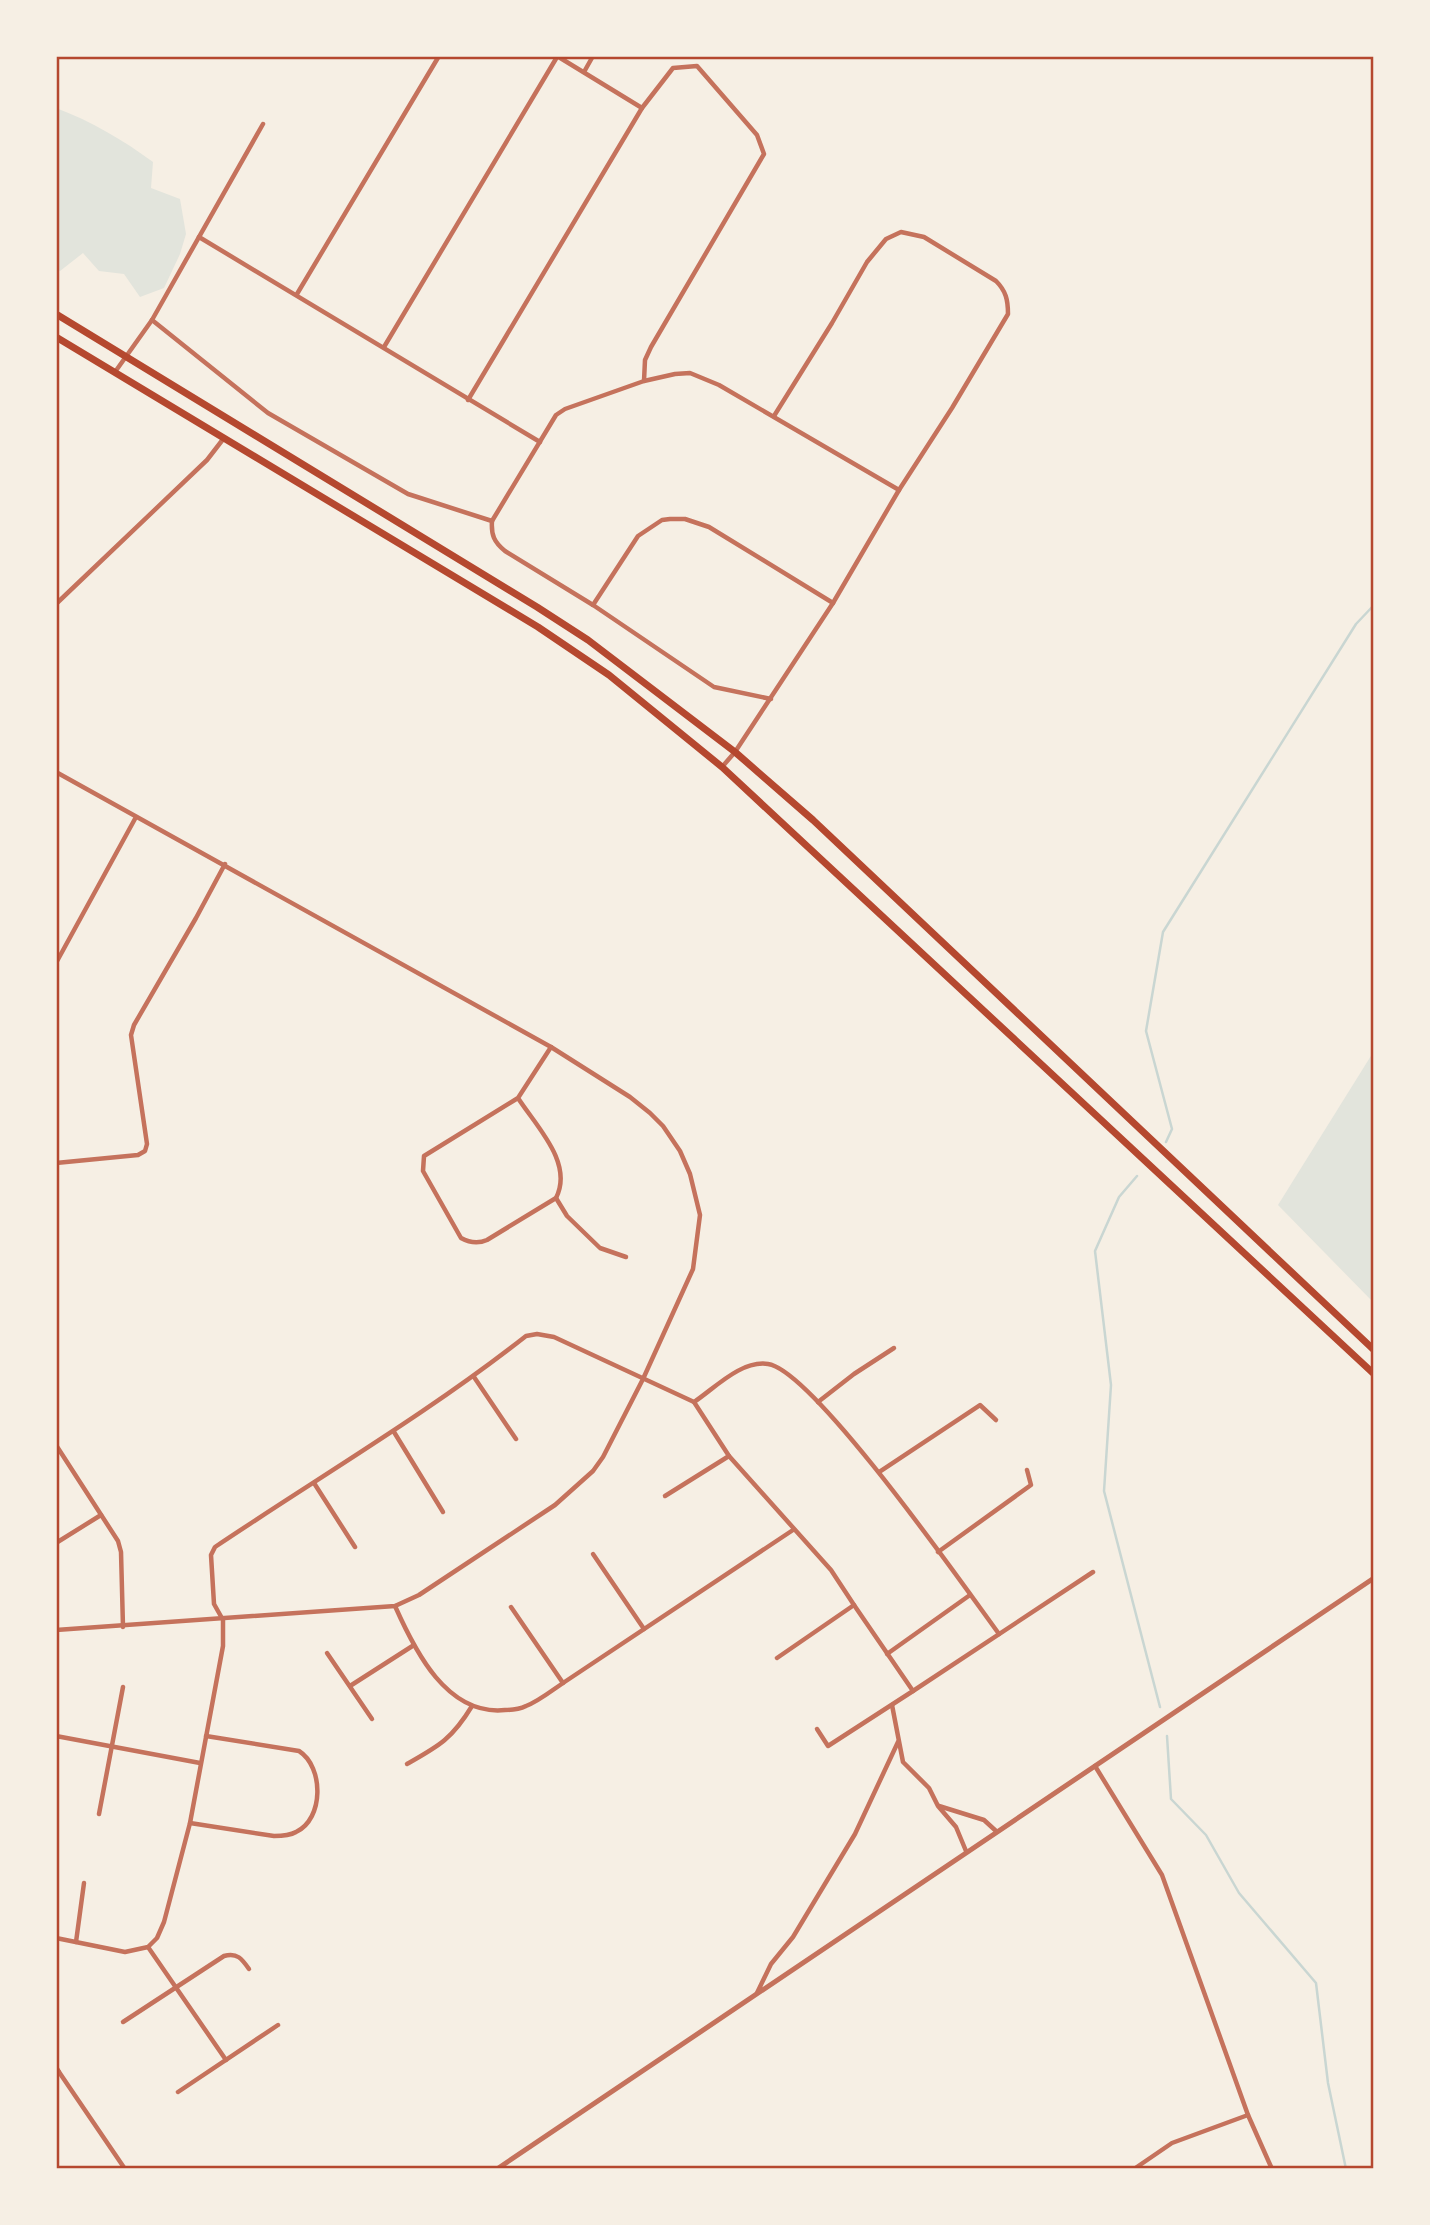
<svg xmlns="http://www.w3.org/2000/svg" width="1430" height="2225" viewBox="0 0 1430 2225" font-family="Literata,serif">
<rect width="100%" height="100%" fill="#f6efe4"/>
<g fill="#e2e4dc">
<path d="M56,108C91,121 123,140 153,162L151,188L180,199L186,234L180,254L164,288L140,297L124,274L99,271L83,253L60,271L56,269Z"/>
<polygon points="1374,1051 1374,1303 1278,1205"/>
</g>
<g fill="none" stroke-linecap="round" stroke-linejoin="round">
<g stroke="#c9d6d2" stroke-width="2.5">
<polyline points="1166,1142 1172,1129 1146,1031 1163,932 1356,624 1374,605"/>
<polyline points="1137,1176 1119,1197 1095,1251 1111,1385 1104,1491 1160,1707"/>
<polyline points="1167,1736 1171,1799 1206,1835 1239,1893 1316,1983 1328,2083 1346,2169"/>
</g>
<g stroke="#c5725c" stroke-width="4.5">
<polyline points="557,56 642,108"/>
<polyline points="584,72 593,56"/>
<polyline points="199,237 540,442"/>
<polyline points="297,294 439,56"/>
<path d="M152,320L268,413L408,494L492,521C491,535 494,542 505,551L593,605L714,687L771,699"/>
<polyline points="384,347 557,57"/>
<polyline points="115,372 152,320 263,124"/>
<polyline points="468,400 642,108 673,68 697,66 757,135 764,154 651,347 645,360 644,381"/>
<polyline points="492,521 556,415 565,409 644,381 675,374 690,373 719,385 899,490"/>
<polyline points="56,604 207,460 224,438"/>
<polyline points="593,605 638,536 662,520 670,519 685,519 709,527 833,603"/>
<path d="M722,767L735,752L833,603L899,490L952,408L1008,314C1008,300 1006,291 996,281L924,237L901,232L886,239L867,262L832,323L774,416"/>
<polyline points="56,772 551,1047 630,1097 650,1113 663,1126 680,1151 690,1174 700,1215 693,1269 643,1379 603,1457 593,1471 555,1505 419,1595 395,1606 56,1630"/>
<polyline points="56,963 136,817"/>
<path d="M518,1098C536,1126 574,1163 556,1198L487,1240C478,1244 470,1243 461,1238L423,1171L424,1156L518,1098L551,1047"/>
<polyline points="56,1163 138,1155 145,1151 147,1144 131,1035 134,1025 196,918 225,864"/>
<polyline points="556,1198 567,1216 600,1248 626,1257"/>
<polyline points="474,1377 516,1439"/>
<path d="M694,1402C715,1388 741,1360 768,1364C813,1370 966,1589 999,1634"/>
<polyline points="818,1402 854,1374 894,1348"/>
<polyline points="394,1432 443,1512"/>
<polyline points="56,1445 118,1541 121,1552 123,1627"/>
<polyline points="879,1472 980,1405 996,1420"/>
<polyline points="314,1483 355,1547"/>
<polyline points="665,1496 729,1456"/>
<polyline points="56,1543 101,1515"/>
<polyline points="938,1552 1031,1485 1027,1470"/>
<polyline points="593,1554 644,1629"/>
<path d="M395,1606C415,1651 447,1716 505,1710C512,1710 520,1709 526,1706C539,1701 551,1691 563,1683L793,1530"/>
<polyline points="511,1607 563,1683"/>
<polyline points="327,1653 372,1719"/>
<polyline points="887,1654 970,1595"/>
<polyline points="350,1686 414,1645"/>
<polyline points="913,1691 1093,1572"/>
<polyline points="892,1705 903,1762 929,1788 938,1806 956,1827 966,1851"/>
<polyline points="817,1729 828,1746 913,1691 854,1605"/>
<polyline points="56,1736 200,1763"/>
<path d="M407,1764C439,1746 452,1739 472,1706"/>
<polyline points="1095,1766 1162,1875 1248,2115 1272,2169"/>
<polyline points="939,1806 984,1820 996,1831"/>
<polyline points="99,1814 123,1687"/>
<path d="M190,1823L274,1836C281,1836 289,1836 296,1832C324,1819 324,1767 299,1751L206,1736"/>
<path d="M56,1938L125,1952L148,1947L157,1938L164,1922L190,1823L223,1646V1620L214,1604L211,1555L215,1547C319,1477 427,1414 526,1336L537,1334L554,1337L694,1402L729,1456L831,1570L854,1605L777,1658"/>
<polyline points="76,1942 84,1883"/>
<polyline points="148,1947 226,2060"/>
<polyline points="757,1993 771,1964 793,1937 855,1834 898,1742"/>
<path d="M123,2022L224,1956C237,1952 242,1959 249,1969"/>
<polyline points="56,2067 59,2072 56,2074"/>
<polyline points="59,2072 125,2169"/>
<polyline points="178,2092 278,2025"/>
<polyline points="1134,2169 1172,2143 1248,2115"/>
</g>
<polyline stroke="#c5725c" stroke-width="5" points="497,2169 1374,1578"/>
<g stroke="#b5482f" stroke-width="7">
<polyline points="56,314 537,607 588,640 735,752 813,820 1374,1350"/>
<polyline points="56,337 538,627 609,675 722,767 1374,1374"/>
</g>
</g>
<rect width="1430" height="2225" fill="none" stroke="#f6efe4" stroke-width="116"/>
<rect x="58" y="58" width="1314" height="2109" fill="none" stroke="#b5482f" stroke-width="2.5"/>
</svg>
